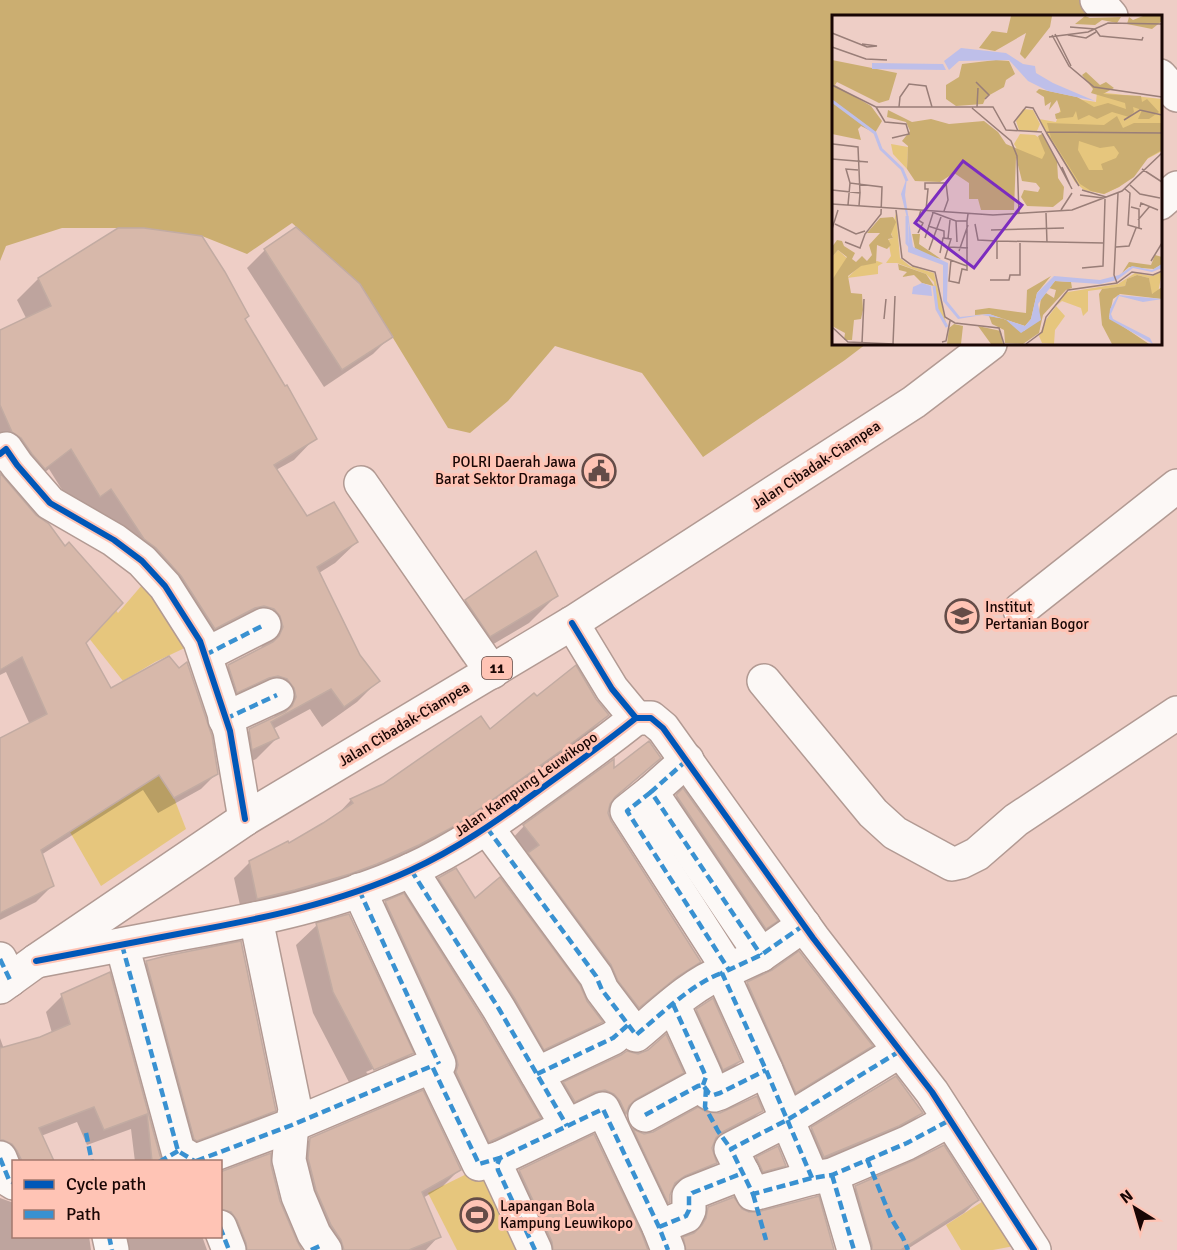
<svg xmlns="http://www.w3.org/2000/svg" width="1177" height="1250" viewBox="0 0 1177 1250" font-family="Signika,sans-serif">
<rect width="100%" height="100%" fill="#eecec6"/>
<g fill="#e6c67d">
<polygon points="148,578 191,645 155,662 123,681 69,613 97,586 118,613"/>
<polygon points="159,775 174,798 186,829 101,886 70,832"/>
<polygon points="489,1163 532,1250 457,1250 428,1193"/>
<polygon points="988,1198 1020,1245 993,1250 961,1250 946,1225"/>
</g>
<polygon fill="#cbae71" points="0,0 1079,0 1091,16 834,16 834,344 866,344 845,360 703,457 642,373 555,346 508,401 470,433 448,428 360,284 292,223 247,254 202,236 144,228 62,228 6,246 0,261"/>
<g fill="#0003" fill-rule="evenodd">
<polygon points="296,229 391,336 373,354 324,387 247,268 265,250"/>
<polygon points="119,230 243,320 315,438 294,460 276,470 307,518 357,542 335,563 319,573 359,655 378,681 357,702 322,727 310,709 273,729 277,738 256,759 232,770 228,751 250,730 275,718 273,708 216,713 207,687 228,666 262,649 260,637 193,649 158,594 79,517 49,469 23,489 0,459 0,332 27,320 17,300 38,279"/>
<polygon points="0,475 84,643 111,690 217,773 201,789 158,813 143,790 41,855 52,886 36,902 0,920 0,740 30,725 6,672 0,675"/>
<polygon points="556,596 529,623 463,662 439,627 466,601"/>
<polygon points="536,698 607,715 592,730 464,823 403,860 242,914 234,878 250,862 288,845 336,816 351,800 490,731"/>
<polygon points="659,758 645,772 610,802 607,813 610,822 699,961 685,975 661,990 624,1021 511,840 524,826 613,771"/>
<polygon points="683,791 776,920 763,933 664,809"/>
<polygon points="439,879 475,900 586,1002 601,1022 584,1039 527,1066 422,896"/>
<polygon points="403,895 539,1118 525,1132 475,1155 372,916 386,902"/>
<path d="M317,925L412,1053L391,1074L353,1090L313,1013L296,945ZM389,1062V1066L368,1074L366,1072Z"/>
<polygon points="147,962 274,1111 257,1127 180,1157 130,979"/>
<polygon points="109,974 159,1157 162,1162 135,1162 131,1129 87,1145 77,1122 41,1136 52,1162 14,1162 0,1166 0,1038 4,1049 52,1033 46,1012 62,996"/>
<polygon points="748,983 871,1046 852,1064 777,1110 729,1002"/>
<polygon points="697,1011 740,1061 726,1075 709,1083 683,1025"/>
<polygon points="682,1072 669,1085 630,1106 642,1094 640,1092 626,1108 625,1114 613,1126 561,1114 551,1097 564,1084"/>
<polygon points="761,1111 747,1125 713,1143 711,1148 715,1163 701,1177 672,1188 669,1195 669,1202 654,1216 620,1144 634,1131 644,1135 707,1114 720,1114"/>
<polygon points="921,1113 911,1123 813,1167 801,1139 812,1129"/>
<polygon points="593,1136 646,1250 536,1250 506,1185 519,1171"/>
<polygon points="310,1139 459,1170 443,1186 423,1198 439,1236 426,1250 320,1250 294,1156"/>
<polygon points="757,1158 785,1165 771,1179 743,1172"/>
<polygon points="269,1165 279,1204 300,1250 227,1250 220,1235 220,1173"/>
<polygon points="856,1187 978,1200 964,1213 906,1250 856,1250 842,1201"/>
<polygon points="0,1198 14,1203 14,1236 89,1236 91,1250 0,1250"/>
<polygon points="709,1208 741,1210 833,1250 673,1250 684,1239 692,1235 695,1222"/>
<polygon points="102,1236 202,1236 207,1250 112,1250"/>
</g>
<g fill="#d7b8aa" stroke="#c2aba2" stroke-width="1.5">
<polygon points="296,227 360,284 393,337 342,370 264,249"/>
<polygon points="118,228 144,228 202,236 225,272 249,316 245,319 285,386 287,385 317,439 274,465 307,516 334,502 358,542 317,567 360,655 380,681 344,707 331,689 271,722 279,738 252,750 249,729 285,712 292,706 296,697 294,688 287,679 278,676 269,678 237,693 228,665 273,642 279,636 283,627 280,616 274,609 264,606 255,608 215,629 181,576 156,548 144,539 111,489 100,497 71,449 45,469 32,454 21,438 12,432 0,405 0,330 51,306 38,278"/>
<polygon points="0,473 36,515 49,524 65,546 69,542 123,603 86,643 111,688 169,656 179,668 187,662 212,736 218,774 174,798 159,775 41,850 54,886 0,913 0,738 47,714 22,657 0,670"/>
<polygon points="536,551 558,596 490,637 465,600"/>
<polygon points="576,665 596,699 609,715 576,740 481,808 451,828 419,845 377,864 350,874 295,890 257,899 249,861 288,841 289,843 323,823 353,803 350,799 383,784 481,716 490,729 534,693 537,696"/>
<polygon points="649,741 661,758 615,797 610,804 608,813 611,821 701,962 677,977 639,1008 618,981 611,965 528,853 539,845 523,825 614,759 614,768"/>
<polygon points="683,788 778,921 766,929 676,795"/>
<polygon points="456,868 475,898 500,877 580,985 587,1001 603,1022 544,1050 515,999 438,878"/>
<polygon points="404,893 483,1019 541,1118 489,1142 456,1072 458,1065 456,1056 385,901"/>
<polygon points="349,914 414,1053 374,1070 333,992 316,923"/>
<polygon points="241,941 276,1111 197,1141 194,1139 146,961 165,956"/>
<polygon points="799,951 873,1046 796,1093 747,982 772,970"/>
<polygon points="110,972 160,1156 164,1161 152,1161 147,1114 104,1130 94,1107 39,1128 54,1161 22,1161 17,1151 12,1144 3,1140 0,1140 0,1048 40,1037 70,1024 61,994"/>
<polygon points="713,998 741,1061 723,1070 696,1009"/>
<polygon points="666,1034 684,1073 636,1099 629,1106 626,1114 620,1101 614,1094 605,1090 595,1092 575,1102 563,1082 621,1055 627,1051 638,1054 648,1050"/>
<polygon points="896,1076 923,1113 899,1126 824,1157 811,1127"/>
<polygon points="423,1090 461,1170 422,1192 441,1237 409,1250 344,1250 341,1240 331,1225 316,1190 308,1158 310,1138"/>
<polygon points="757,1096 763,1111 722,1132 716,1138 712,1148 717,1163 685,1176 679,1180 675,1183 670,1195 670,1202 668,1203 633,1129 644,1134 653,1132 698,1107 707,1112 720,1113"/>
<polygon points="594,1134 642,1234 648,1250 553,1250 552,1242 519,1170"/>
<polygon points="944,1145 979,1200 901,1250 872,1250 872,1245 855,1186 914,1160"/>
<polygon points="778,1146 786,1166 763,1172 756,1157"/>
<polygon points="271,1153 271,1165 280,1201 297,1241 302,1250 247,1250 246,1243 237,1220 231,1212 220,1209 220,1172"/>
<polygon points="819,1196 834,1250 686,1250 683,1237 694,1233 702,1225 706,1218 708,1207 734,1197 742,1209 749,1212 757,1212"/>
</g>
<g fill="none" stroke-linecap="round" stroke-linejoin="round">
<defs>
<g id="minor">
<polyline points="1097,0 1111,16"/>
<polyline points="1160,76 1177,95"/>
<polyline points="0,454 6,449 17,465 50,503 114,540 142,561 165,586 200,641 230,731 245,819"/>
<polyline points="361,483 492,672"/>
<polyline points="1020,610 1177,486"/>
<polyline points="205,655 264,625"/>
<polyline points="764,681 873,813 895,833 952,864 961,862 977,854 1016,820 1177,713"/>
<polyline points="636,718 651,718 663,728 813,938 932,1092 1034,1250"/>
<polyline points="225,719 277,695"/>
<polyline points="687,760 651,792 761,955"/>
<polyline points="651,792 627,811 729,970"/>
<path d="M487,828L596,976L602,990L636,1035C659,1016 694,982 722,973"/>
<polyline points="411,870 499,1009 567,1126"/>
<polyline points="359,890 439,1064"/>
<polyline points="256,919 295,1109 291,1135 289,1160 298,1196 314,1234 325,1250"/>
<polyline points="804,925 761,955 722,973 766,1070 812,1178"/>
<polyline points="122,945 178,1151 196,1162"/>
<polyline points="0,959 10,980"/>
<path d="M36,961C85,952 134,942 183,933C261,919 339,903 411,870C457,849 497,821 538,791C571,767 604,744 636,718L612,689L572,623"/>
<polyline points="673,1004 703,1070 706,1077 703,1085"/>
<polyline points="900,1051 787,1120 731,1149 753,1194 812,1178 832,1175 907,1143 950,1120"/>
<polyline points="537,1074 613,1038 628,1025"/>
<polyline points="645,1115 698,1086 703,1085 709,1093 714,1095 720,1093 766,1070"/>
<polyline points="0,1158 9,1180 14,1183"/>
<polyline points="196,1161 292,1125 432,1066 479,1164 500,1158"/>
<polyline points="832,1175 854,1250"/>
<polyline points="220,1227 229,1250"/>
<polyline points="659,1227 686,1216 689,1210 689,1196 692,1193 743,1173"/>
<polyline points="109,1236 112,1250"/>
<polyline points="535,1250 498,1170 497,1165 500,1158 603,1109 659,1227 668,1250"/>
</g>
<g id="highway">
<polyline points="1160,203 1177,188"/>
<polyline points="0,987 36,961 245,819 572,623 914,402 990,344"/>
</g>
</defs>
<use href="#minor" stroke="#b29a93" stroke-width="36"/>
<use href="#highway" stroke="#b29a93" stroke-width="36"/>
<use href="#minor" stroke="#fcf8f6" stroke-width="33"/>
<use href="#highway" stroke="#fcf8f6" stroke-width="33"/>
<g stroke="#3991d1" stroke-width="4.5" stroke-dasharray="9 4.5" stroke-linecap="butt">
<polyline points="205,655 264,625"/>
<polyline points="225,719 277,695"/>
<polyline points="687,760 651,792 761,955"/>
<polyline points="651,792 627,811 729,970"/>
<path d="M487,828L596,976L602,990L636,1035C659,1016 694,982 722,973"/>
<polyline points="411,870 499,1009 567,1126"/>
<polyline points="359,890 439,1064"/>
<polyline points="804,925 761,955 722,973 766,1070 812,1178"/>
<polyline points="122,945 178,1151 196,1162"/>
<polyline points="0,959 10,980"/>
<polyline points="673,1004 703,1070 706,1077 703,1085"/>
<polyline points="900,1051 787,1120 731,1149 753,1194 812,1178 832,1175 907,1143 950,1120"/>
<polyline points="537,1074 613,1038 628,1025"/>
<polyline points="706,1088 705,1107 718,1131 731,1149"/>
<polyline points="645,1115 698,1086 703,1085 709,1093 714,1095 720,1093 766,1070"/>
<polyline points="86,1133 92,1162"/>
<polyline points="0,1158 9,1180 14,1183"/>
<polyline points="867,1159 891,1218 903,1238 908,1250"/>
<polyline points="196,1161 292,1125 432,1066 479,1164 500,1158"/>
<polyline points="159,1162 178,1151"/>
<polyline points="832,1175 854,1250"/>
<polyline points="753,1194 766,1240"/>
<polyline points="220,1227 229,1250"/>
<polyline points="659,1227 686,1216 689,1210 689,1196 692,1193 743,1173"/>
<polyline points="109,1236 112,1250"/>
<polyline points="311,1250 322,1245"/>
<polyline points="535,1250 498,1170 497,1165 500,1158 603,1109 659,1227 668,1250"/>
</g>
<defs>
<g id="cycleway">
<polyline points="0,454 6,449 17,465 50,503 114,540 142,561 165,586 200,641 230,731 245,819"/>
<polyline points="636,718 651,718 663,728 813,938 932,1092 1034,1250"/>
<path d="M36,961C85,952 134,942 183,933C261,919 339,903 411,870C457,849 497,821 538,791C571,767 604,744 636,718L612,689L572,623"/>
</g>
</defs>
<use href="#cycleway" stroke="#ffc4b5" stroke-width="10"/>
<use href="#cycleway" stroke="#0057b8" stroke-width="6"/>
</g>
<defs>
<symbol id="civic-ring" viewBox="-11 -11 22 22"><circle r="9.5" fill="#ffc4b5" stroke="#644c48" stroke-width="1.5"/><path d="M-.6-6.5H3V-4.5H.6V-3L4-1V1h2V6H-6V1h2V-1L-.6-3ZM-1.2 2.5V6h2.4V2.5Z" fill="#644c48"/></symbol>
<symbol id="university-ring" viewBox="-11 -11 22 22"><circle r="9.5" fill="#ffc4b5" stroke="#644c48" stroke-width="1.5"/><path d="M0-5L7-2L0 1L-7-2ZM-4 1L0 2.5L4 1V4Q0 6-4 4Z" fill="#644c48"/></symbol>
<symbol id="stadium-ring" viewBox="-11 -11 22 22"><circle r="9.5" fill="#ffc4b5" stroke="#644c48" stroke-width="1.5"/><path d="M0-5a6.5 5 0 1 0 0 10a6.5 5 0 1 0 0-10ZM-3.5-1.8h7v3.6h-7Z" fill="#644c48"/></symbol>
</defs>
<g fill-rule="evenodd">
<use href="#civic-ring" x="580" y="452" width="38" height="38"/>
<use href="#university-ring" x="943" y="597" width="38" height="38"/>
<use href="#stadium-ring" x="458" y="1196" width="38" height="38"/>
</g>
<g text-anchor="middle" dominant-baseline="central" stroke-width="6" stroke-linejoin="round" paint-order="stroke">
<rect fill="#ffc4b5" stroke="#5e3f39" stroke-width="1.5" x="482" y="657" width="30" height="22" rx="4.5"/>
<g font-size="14" font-weight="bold" fill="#190604">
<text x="497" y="668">11</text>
</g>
<g font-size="15" fill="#190604" stroke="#ffc4b5" text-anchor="start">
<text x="576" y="462" text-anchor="end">POLRI Daerah Jawa<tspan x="576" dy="17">Barat Sektor Dramaga</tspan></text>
<text x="985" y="607">Institut<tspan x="985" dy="17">Pertanian Bogor</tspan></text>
<text x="500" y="1206">Lapangan Bola<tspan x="500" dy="17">Kampung Leuwikopo</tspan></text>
</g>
<g font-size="15" fill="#190604" stroke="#ffc4b5">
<text transform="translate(816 465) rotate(-33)">Jalan Cibadak-Ciampea</text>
<text transform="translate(404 724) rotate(-31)">Jalan Cibadak-Ciampea</text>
<text transform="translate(526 784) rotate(-35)">Jalan Kampung Leuwikopo</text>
</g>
</g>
<g transform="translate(832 15)">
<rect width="330" height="330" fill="#eecec6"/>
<path d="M265,77L330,84V136L315,144L287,172L272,179L252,175L243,167L207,104L224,107L233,82L264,87ZM191,94L201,95L208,109L205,116L187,115L184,106ZM188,119L203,120L212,126L217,145L190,142L182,129ZM59,129L76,132L75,154L61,139ZM64,198L68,243L78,251L102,258L115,312L105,294L102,267L94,259L65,248H54L59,241L56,225L61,223L59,218ZM6,235L16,244L0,265V242ZM45,246L51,248L46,251V259L15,263L28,251ZM330,257L326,278L319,279L317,263L305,260L295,264L293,271L256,276V296L251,301L249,293L230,286L224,291L233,301L223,315L222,329L210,328L207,321L214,305L216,302L234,278L236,277L286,269L303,258L320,261Z" fill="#e6c67d"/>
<path d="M179,1H220L218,12L193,44L188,39L194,18L163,36L147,33L160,16L175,18ZM253,1L258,3L289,2L285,8L270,5L263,10L243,9ZM311,1H330V6L320,14L295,9L297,2L301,5ZM0,45L65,58L57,85L47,88L5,67L3,70L39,91L50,106L43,118L29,111L26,114L29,125L0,119ZM164,45L177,46L183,59L174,65L172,72L154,82L151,89L124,91L114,84V70L127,62L130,49ZM254,57L268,70L274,67L282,73L271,79L309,81L310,87L315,84L327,97L317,104H306L310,95L301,92L302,97L297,102L280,97L265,104L257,100L246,105L244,96L241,102L224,104L223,99L229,97L225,85L217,95L219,87L213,91L212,82L204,77L207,74L245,82L262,92L276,88L294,94L293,88L259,78L261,74L250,60ZM56,95L80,107L99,104L117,109L152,106L166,117L174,129L210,144L213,138L206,121L210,119L225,145L226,163L232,172L231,184L221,192L195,191L189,182L192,175L206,177L208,173L204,168L190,166L184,142L182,195H149L146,184H137V168L122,158L108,167L83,166L75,154L76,131L70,126L78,116L74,107L55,102ZM285,101L291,113L302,108H330V135L316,143L302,162L287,172L272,179L259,176L248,169L219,123L215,108L272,110ZM247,126L268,133L282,131L287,138L284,143L269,149L271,155H257L246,135ZM61,202L64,207L59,219L61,223L56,224L59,230L55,234L45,230L44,248L29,251L16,261L19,278L30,279L31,295L29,304L22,305L20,325H12L13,318L0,311V265L15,242L6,235L0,242V232L5,225L10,226L12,231L23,238L20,244L24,247L30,241L35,246L40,240L37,230L48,218H35L48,203ZM80,219H88L87,229L109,244L84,238ZM323,240L330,242V249L322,254L297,252L290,258L297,247L319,250ZM66,249L94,259L102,271L90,268L82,260L70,262L75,257L67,255ZM305,260L317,263L320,279L330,272V284L288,279L281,284L277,302L317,329H280L270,310L267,279L270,274L293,271L295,264ZM219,261L205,278L199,304L193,311L157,299L143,300V295L157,293L194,298L195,275ZM223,266L239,267L240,273L234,275L211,300L207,318L191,329L173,328L172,315L160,309L157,301L173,304L192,316L206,304L209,283L214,278L222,283L224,275L217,273ZM122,309L131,311L129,329H115L117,313ZM146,311L169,316L171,329H159Z" fill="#cbae71" fill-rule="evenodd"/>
<path d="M129,33L174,38L191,49L203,51L204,58L221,68L263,86L216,76L196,66L177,45L127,46L117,55L112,46ZM40,48L111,49L114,55L40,54ZM75,162L73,180L81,232L116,248L115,286L128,302L157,299L193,311L199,304L205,278L222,261L268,265L287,260L300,251L320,255L330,249V253L320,257L301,253L285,265L268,269L223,266L206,289L209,305L189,318L173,304L150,300L126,304L111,286V250L76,237L77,211L69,179ZM90,268L99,271L100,281L80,279L81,272ZM286,280L330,284L311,287L287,281L279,299L281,304L318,323L321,329L277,304L278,294Z" fill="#bebfe9"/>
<path fill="none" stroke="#bebfe9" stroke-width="3" d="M0,86L43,118L49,134L70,154L75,166M75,201V228L80,234M102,271L105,294L115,312"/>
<path fill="none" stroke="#997e78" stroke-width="1.5" d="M238,12L263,14L268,21L310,25L311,22M0,18L35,32L45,31L30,29M223,19L239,51M220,20L237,51L262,72L330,82M236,20L254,23L264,17M217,22L256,17L276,8L330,9M0,32L34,44L55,45M144,67L157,80L153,84M0,70L44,92H161L174,115L210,117M44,92L53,107L74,109L77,119L60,123M67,92L68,82L77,69L94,71L100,92M145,92L146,73M140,93L179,126L185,141L187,199M292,105L308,95L330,100M186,116L182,107L194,92L201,93L214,117M214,117L330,118M214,117L247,171M210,118L240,174M1,129L26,132L28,178M0,144L36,147M230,152L238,170M310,154L330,167M18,168L14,154L26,155M298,170L308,179L328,183M293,174L298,178L296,210L310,214M0,175L28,178L27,191M250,175L274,182M248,180L271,183M0,189L161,200L240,195L290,176L330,138M299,192L307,194V213M308,192L309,188L326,195M64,195L70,243L81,251L103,257L113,302L123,308L167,313L172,329M94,195L96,174H93V168H114L116,185L112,196M229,195L240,178M100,197L124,206H135L136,199M214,198L215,228M306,205L318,191M124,206L125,227M3,209L24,219L33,216M143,209L146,225L165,226M96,211L112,216V223M0,214L6,195M159,215L232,213M86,218L91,208L86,205L89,195M93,223L101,198M116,224L118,205M13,227L28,233L33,219L49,199L50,172L18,168L16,190M117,232L136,233M284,232L297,231L304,213M97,235L109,202M127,236L136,210M108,238L111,223L119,224L113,243L135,251M165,244V226L272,228M119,245L117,266L127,268L130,254L135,255V206M319,246L330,228M250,253L271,251L273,184M158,265H177L178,260H188V228M285,268L282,260L286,178M52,304L54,284M0,312L16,327L62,329M110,327L114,326L118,306M30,328L32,284M61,329L63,281M194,329L210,317L214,302L236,275L285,268L300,257L321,260L330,256"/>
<path fill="#7b2cbf" fill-opacity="0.15" stroke="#7b2cbf" stroke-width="3" d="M131,146L190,190L142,253L83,208Z"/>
<rect width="330" height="330" fill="none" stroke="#190604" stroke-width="3"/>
</g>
<rect x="12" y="1160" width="210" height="78" fill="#ffc4b5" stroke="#a3786e" stroke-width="1.5"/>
<rect x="24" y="1180" width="30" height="9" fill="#0057b8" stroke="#a3786e" stroke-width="1.5"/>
<text x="66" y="1190" font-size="18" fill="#190604">Cycle path</text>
<rect x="24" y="1210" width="30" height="9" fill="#3991d1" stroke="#a3786e" stroke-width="1.5"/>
<text x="66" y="1220" font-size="18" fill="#190604">Path</text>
<g transform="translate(1135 1208) rotate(323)" stroke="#ffc4b5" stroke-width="4.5" paint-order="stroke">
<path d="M0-4.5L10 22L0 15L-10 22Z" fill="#190604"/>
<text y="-9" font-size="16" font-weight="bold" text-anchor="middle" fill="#190604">N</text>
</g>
</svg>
